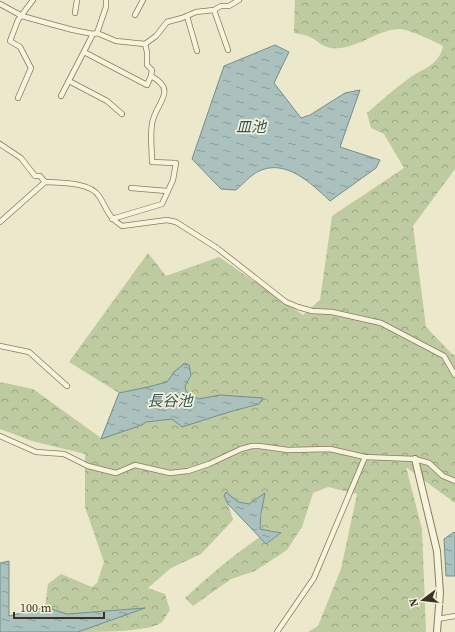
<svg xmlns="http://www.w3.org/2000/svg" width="455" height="632" viewBox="0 0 455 632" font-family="'Source Serif 4','Noto Sans JP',serif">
<defs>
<pattern id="forest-crowns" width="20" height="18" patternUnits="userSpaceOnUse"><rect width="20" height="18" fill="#beca9f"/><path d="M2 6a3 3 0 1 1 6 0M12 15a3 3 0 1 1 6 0" fill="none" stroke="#9ba581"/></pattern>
<pattern id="water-ripples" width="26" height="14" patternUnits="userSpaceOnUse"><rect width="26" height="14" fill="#abc1be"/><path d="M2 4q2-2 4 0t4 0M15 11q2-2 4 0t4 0" fill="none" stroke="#8c9d9a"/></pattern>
</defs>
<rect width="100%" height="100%" fill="#ece8cb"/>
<path fill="url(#forest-crowns)" d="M295,0H455V169L413,226L426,327L452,354L455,355V503L406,467L422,529L426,632H308L318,626L341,569L357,494L328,487L313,493L302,527L287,550L255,571L231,579L193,606L185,598C209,576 233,555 260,537L266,544L281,534L275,531L260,529L264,494L249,504L238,502L224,496L228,504L233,520L201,554L171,568L148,588L165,594L170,610C167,614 164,620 161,623C147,632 97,632 78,632L143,608L67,614L45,607L48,584L61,574L92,587L97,583L104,562L85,507V454L32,441L0,429V382L33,389L101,438L119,393L69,362L148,253L166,276L219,257L303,315L320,300L332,216L404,168L384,134L371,128L367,113C380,102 394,89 408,79C423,68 439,66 443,46C437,42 406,29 401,29C376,29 356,51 331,48C323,47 319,42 312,38C307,35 300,34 294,33Z"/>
<g fill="url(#water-ripples)" stroke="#728f8d">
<path d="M275,45L289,52L274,83L301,118L310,115L345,93L360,90L340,147L380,160L376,168L330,201C312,184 285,157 257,172C250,176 243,184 236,190L221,189L192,159L224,66Z"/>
<polygon points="184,364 189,365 191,375 185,386 186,391 192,396 199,399 220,395 263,398 259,404 229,412 182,427 172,419 146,422 142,425 101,439 119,393 148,387 167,382 175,371"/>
<polygon points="226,492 238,502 249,504 265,493 261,514 260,529 281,533 266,544 228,504 224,496"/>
<polygon points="454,532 455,533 455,576 446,576 444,539"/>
<polygon points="9,561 9,616 45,607 67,614 145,608 78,632 0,632 0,563"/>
</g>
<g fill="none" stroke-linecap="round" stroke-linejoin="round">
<defs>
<g id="minor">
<polyline points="0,4 22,16 47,23 73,30 93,34 97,33 116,41 145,44 156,36 167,22 182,18 196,12 214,10 221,6 229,6 239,0"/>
<polyline points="214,10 228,50"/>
<polyline points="75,13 77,0"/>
<polyline points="135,15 143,0"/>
<polyline points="187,16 197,51"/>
<polyline points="97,33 106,7 106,0"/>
<polyline points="84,52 147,85 151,76"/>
<polyline points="69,81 107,101 122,114"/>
<polyline points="61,96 93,34"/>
<polyline points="18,98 31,68 20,47 10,41 18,20 33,0"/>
<path d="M0,144L21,158L35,176H40L45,182C60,183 90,182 99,196C108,210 107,216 122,226L167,220L176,222L217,248L286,302L298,307L312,311L332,312L381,323L444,356L455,375"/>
<polyline points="131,188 167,191"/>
<path d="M112,219L162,204L173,180L176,163L152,162C152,151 150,135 152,124C155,103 179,91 151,76L152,70L147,65V52L145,44"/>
<polyline points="0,222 45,182"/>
<polyline points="0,346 29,352 67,386"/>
<polyline points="0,436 36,452 64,454 88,466 116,473 135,465 170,473 188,471 209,464 241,449 252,446 259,446 288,450 330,449 365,457 415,459 429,463 443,476 455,481"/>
<polyline points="438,619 455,616"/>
<polyline points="277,632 314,578 365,457"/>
</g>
<polyline id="tertiary" points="415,459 437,551 440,593 437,632"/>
</defs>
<use href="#minor" stroke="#887c60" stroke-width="6"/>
<use href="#tertiary" stroke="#887c60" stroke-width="8"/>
<use href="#minor" stroke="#f7f4de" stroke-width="4.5"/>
<use href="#tertiary" stroke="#f7f4de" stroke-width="6"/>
</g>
<g text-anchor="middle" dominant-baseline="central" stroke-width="3.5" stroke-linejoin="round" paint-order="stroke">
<g font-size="15" font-style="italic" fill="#335558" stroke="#f4f1da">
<text x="251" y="126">皿池</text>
<text x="170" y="400">長谷池</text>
</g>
</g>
<g transform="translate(423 600) rotate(255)" stroke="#f4f1da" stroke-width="3" paint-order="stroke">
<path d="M0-3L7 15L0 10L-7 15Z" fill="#3a3222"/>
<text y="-6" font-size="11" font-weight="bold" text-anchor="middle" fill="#3a3222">N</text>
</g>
<path d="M14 612v6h90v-6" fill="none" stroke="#3a3222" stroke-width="2"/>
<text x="20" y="612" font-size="12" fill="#3a3222" stroke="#f4f1da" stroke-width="3" paint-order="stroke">100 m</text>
</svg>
